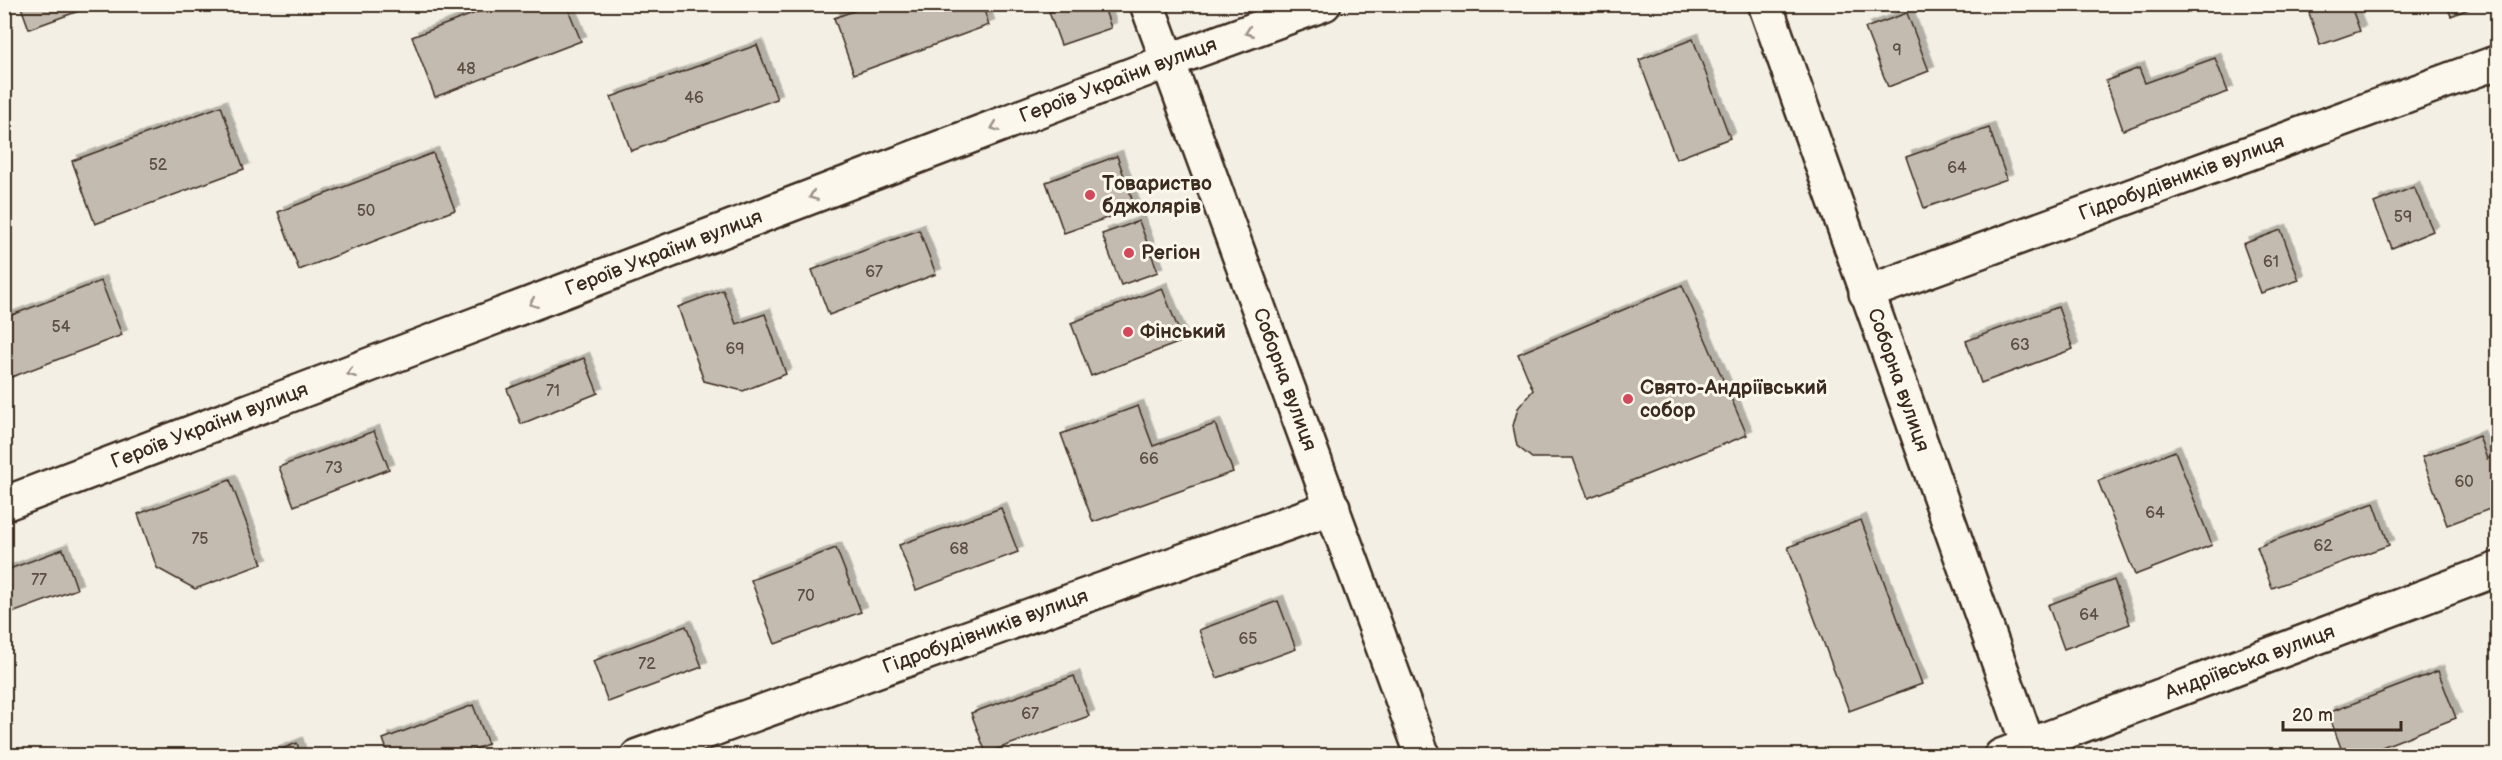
<svg xmlns="http://www.w3.org/2000/svg" width="2502" height="760" viewBox="0 0 2502 760" font-family="'Balsamiq Sans',sans-serif">
<defs>
<filter id="shadow"><feDropShadow dx="5.5" dy="-5.5" stdDeviation="0" flood-color="#0004"/></filter>
</defs>
<rect width="100%" height="100%" fill="#f3efe4"/>
<filter id="ink" filterUnits="userSpaceOnUse"><feTurbulence type="fractalNoise" baseFrequency=".0167" numOctaves="2"/><feDisplacementMap in="SourceGraphic" scale="12" xChannelSelector="R" yChannelSelector="G"/><feConvolveMatrix kernelMatrix="1 2 1 2 8 2 1 2 1" color-interpolation-filters="sRGB"/></filter>
<g filter="url(#ink)">
<g fill="#c3bbb0" stroke="#3b2a1e" stroke-width="1.5" filter="url(#shadow)">
<polygon points="20,4 85,4 87,8 29,29"/>
<polygon points="499,4 566,4 581,41 435,97 412,37"/>
<polygon points="873,4 982,4 989,25 854,74 834,18"/>
<polygon points="1072,4 1103,4 1111,28 1061,45 1049,12"/>
<polygon points="2306,4 2350,4 2360,31 2320,45"/>
<polygon points="2446,4 2481,4 2451,16"/>
<polygon points="1907,13 1929,71 1888,87 1865,28"/>
<polygon points="1693,39 1730,138 1676,159 1639,60"/>
<polygon points="757,45 777,99 631,151 611,97"/>
<polygon points="2215,58 2228,92 2123,130 2106,81 2139,68 2145,83"/>
<polygon points="221,106 244,169 95,224 72,161"/>
<polygon points="1989,128 2007,179 1924,208 1906,157"/>
<polygon points="433,153 455,210 299,270 278,212"/>
<polygon points="1117,156 1135,208 1064,233 1046,182"/>
<polygon points="2414,187 2433,231 2392,248 2374,203"/>
<polygon points="1139,221 1158,272 1121,285 1102,234"/>
<polygon points="919,230 936,274 829,315 812,270"/>
<polygon points="2281,230 2299,280 2261,293 2243,244"/>
<polygon points="101,281 122,335 4,380 4,318"/>
<polygon points="1682,285 1747,435 1588,498 1573,458 1532,458 1517,446 1513,426 1518,408 1533,390 1518,354"/>
<polygon points="1162,288 1183,341 1091,376 1071,323"/>
<polygon points="723,290 736,324 765,314 786,374 743,391 704,381 678,307"/>
<polygon points="2058,307 2073,349 1981,383 1966,341"/>
<polygon points="584,358 598,393 521,424 507,389"/>
<polygon points="1138,406 1153,446 1215,424 1233,472 1093,522 1061,434"/>
<polygon points="374,431 389,469 294,506 279,467"/>
<polygon points="2479,436 2487,459 2498,455 2498,506 2447,525 2422,457"/>
<polygon points="2175,451 2212,545 2135,575 2098,481"/>
<polygon points="230,480 262,564 195,589 157,568 138,514"/>
<polygon points="2374,503 2389,545 2272,588 2257,547"/>
<polygon points="1001,508 1018,552 916,590 899,545"/>
<polygon points="1861,520 1922,684 1849,711 1788,547"/>
<polygon points="836,548 861,612 775,644 751,580"/>
<polygon points="63,549 77,589 4,616 4,571"/>
<polygon points="2114,580 2130,624 2064,649 2048,605"/>
<polygon points="1278,601 1296,649 1217,678 1199,630"/>
<polygon points="686,626 702,667 608,702 593,661"/>
<polygon points="2438,671 2456,718 2359,756 2344,756 2328,713"/>
<polygon points="1074,676 1089,716 986,753 971,713"/>
<polygon points="473,705 488,744 457,756 389,756 383,739"/>
<polygon points="297,743 301,756 264,756"/>
</g>
<g fill="none" stroke-linecap="round" stroke-linejoin="round">
<defs>
<g id="street">
<path id="s1" d="M1147,4L1423,756"/>
<path id="s2" d="M1765,4L2032,756"/>
<path id="s3" d="M1866,293L2498,62"/>
<path id="s4" d="M4,504L1168,61L1324,4"/>
<path id="s5" d="M638,756L1333,507"/>
<path id="s6" d="M2001,756L2498,569"/>
</g>
</defs>
<use href="#street" stroke="#3b2a1e" stroke-width="38"/>
<use href="#street" stroke="#fbf7ec" stroke-width="33"/>
</g>
<defs><path id="oneway-chevron" d="M-2-3.5L2.5 0L-2 3.5" fill="none" stroke-width="1.6" stroke-linecap="round" stroke-linejoin="round" transform="scale(1.5)"/></defs>
<g stroke="#9b9085">
<use href="#oneway-chevron" transform="translate(1249 32) rotate(160)"/>
<use href="#oneway-chevron" transform="translate(995 127) rotate(159)"/>
<use href="#oneway-chevron" transform="translate(813 196) rotate(159)"/>
<use href="#oneway-chevron" transform="translate(533 303) rotate(159)"/>
<use href="#oneway-chevron" transform="translate(351 373) rotate(159)"/>
</g>
</g>
<g fill="#d1495b" stroke="#fbf7ec" stroke-width="2">
<circle cx="1090" cy="195" r="6"/>
<circle cx="1129" cy="253" r="6"/>
<circle cx="1128" cy="332" r="6"/>
<circle cx="1628" cy="399" r="6"/>
</g>
<g text-anchor="middle" dominant-baseline="central" stroke-width="6" stroke-linejoin="round" paint-order="stroke">
<g font-size="16" fill="#5d4e42">
<text x="1897" y="50">9</text>
<text x="466" y="69">48</text>
<text x="694" y="98">46</text>
<text x="158" y="165">52</text>
<text x="1957" y="168">64</text>
<text x="366" y="211">50</text>
<text x="2403" y="217">59</text>
<text x="2271" y="262">61</text>
<text x="874" y="272">67</text>
<text x="61" y="327">54</text>
<text x="2020" y="345">63</text>
<text x="735" y="349">69</text>
<text x="553" y="391">71</text>
<text x="1149" y="459">66</text>
<text x="334" y="468">73</text>
<text x="2464" y="482">60</text>
<text x="2155" y="513">64</text>
<text x="200" y="539">75</text>
<text x="2323" y="546">62</text>
<text x="959" y="549">68</text>
<text x="39" y="580">77</text>
<text x="806" y="596">70</text>
<text x="2089" y="615">64</text>
<text x="1248" y="639">65</text>
<text x="647" y="664">72</text>
<text x="1030" y="714">67</text>
</g>
<g font-size="20" fill="#3b2a1e" stroke="#fbf7ec">
<text stroke="none"><textPath href="#s4" startOffset="1192">Героїв України вулиця</textPath></text>
<text stroke="none"><textPath href="#s3" startOffset="336">Гідробудівників вулиця</textPath></text>
<text stroke="none"><textPath href="#s4" startOffset="706">Героїв України вулиця</textPath></text>
<text stroke="none"><textPath href="#s1" startOffset="400">Соборна вулиця</textPath></text>
<text stroke="none"><textPath href="#s2" startOffset="399">Соборна вулиця</textPath></text>
<text stroke="none"><textPath href="#s4" startOffset="220">Героїв України вулиця</textPath></text>
<text stroke="none"><textPath href="#s5" startOffset="369">Гідробудівників вулиця</textPath></text>
<text stroke="none"><textPath href="#s6" startOffset="266">Андріївська вулиця</textPath></text>
</g>
<g font-size="20" font-weight="bold" fill="#3b2a1e" stroke="#fbf7ec" text-anchor="start">
<text x="1102" y="184">Товариство<tspan x="1102" dy="23">бджолярів</tspan></text>
<text x="1141" y="253">Регіон</text>
<text x="1140" y="332">Фінський</text>
<text x="1640" y="388">Свято-Андріївський<tspan x="1640" dy="23">собор</tspan></text>
</g>
</g>
<rect width="2502" height="760" fill="none" stroke="#fbf7ec" stroke-width="24"/>
<rect x="12" y="12" width="2478" height="736" fill="none" stroke="#3b2a1e" stroke-width="2" filter="url(#ink)"/>
<path d="M2283 721v9h118v-9" fill="none" stroke="#3b2a1e" stroke-width="3"/>
<text x="2292" y="721" font-size="18" fill="#3b2a1e" stroke="#fbf7ec" stroke-width="4.5" paint-order="stroke">20 m</text>
</svg>
